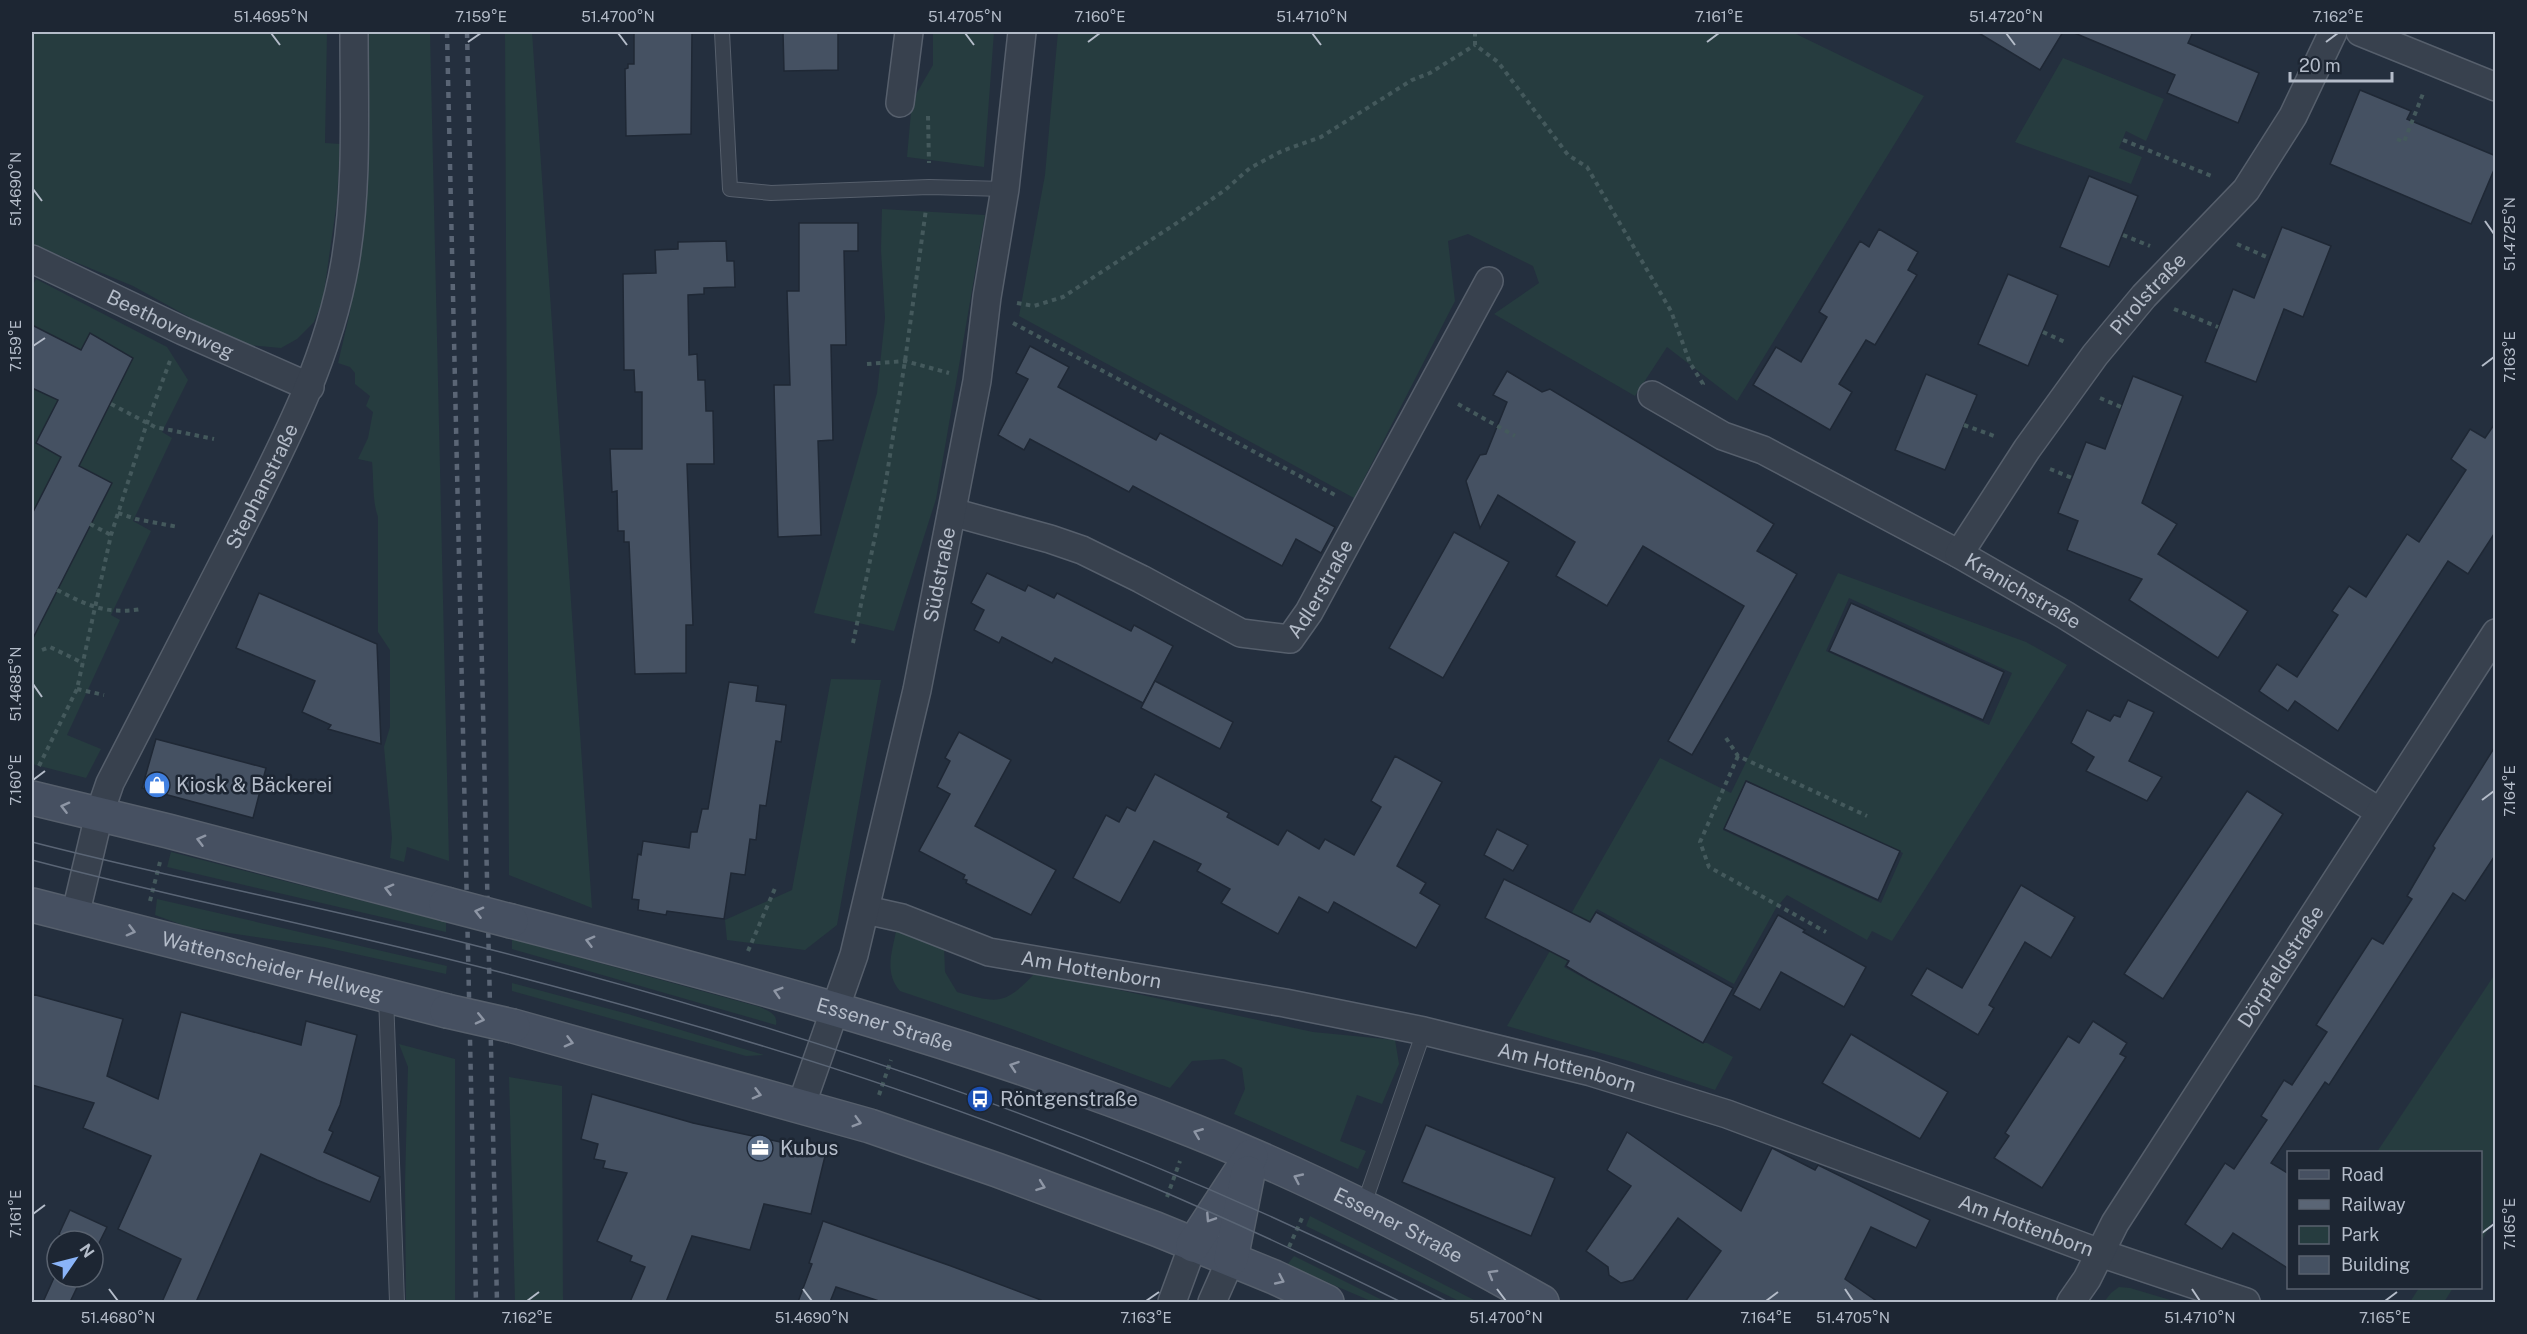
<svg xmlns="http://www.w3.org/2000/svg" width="2527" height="1334" viewBox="0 0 2527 1334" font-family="'Public Sans',sans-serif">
<rect width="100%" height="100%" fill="#242f3e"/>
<g fill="#263c3f" fill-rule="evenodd">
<polygon points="32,32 327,32 325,143 340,144 337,201 323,299 314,322 297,339 281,348 248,345 207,327 133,286 32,244"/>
<path d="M369,32H430L449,861L407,847L404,862L390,858L392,838L384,747L390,727V650L378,632V517C372,500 374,481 372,462L358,459L368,438L373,412L366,406L370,396L355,384V373L350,367L338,363L350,312L363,228Z"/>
<polygon points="505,32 532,32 592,908 509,875"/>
<polygon points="933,32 994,32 984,167 907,157 912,101 933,65"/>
<polygon points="1058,32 1792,32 1924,96 1737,401 1667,347 1635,396 1494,314 1539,283 1533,266 1468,234 1448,241 1455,301 1354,498 1019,316 1045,175"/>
<polygon points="2063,58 2164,99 2146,141 2126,131 2119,148 2142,157 2131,184 2015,142"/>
<polygon points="882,209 985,215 936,499 894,631 814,613 877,393 885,318 881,250"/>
<polygon points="36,279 167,347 188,380 162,432 172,438 133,521 151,531 111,615 120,620 67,735 101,749 86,778 32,764 32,287"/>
<path d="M1838,573L2026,642L2067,665L1892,941L1872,931L1867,940L1787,895L1776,908L1734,984L1597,909L1564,967L1702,1043H1707L1733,1057L1715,1090L1629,1061L1507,1026L1660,758L1731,793ZM1849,598L2012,673L1989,725L1826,651ZM1746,780L1903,853L1881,903L1723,830Z"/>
<polygon points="831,679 881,680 837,925 805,950 727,940 725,920 792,890"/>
<polygon points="171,852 446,922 446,932 167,867"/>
<polygon points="157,899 447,966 446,974 324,947 188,927 155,915"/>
<path d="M896,931L944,946L945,972L957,992C1000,1004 1005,1005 1036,972L1313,1032L1395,1040L1399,1064L1382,1104L1357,1095L1340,1141L1366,1151L1358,1169L1234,1114L1245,1089L1242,1068L1224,1059L1192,1061L1170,1088L1009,1028L900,991C884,972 892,953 896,931Z"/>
<path d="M512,939L760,1007C769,1011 778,1014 776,1025L512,949Z"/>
<polygon points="2495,974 2495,1217 2481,1242 2480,1152 2377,1152"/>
<polygon points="512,983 628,1014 764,1055 746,1056 512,991"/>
<polygon points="399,1044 455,1059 455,1302 406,1302 405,1183 408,1067"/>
<polygon points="509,1077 562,1086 563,1302 515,1302"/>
<polygon points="1310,1216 1478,1302 1461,1302 1306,1226"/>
<polygon points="1294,1256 1386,1302 1373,1302 1287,1265"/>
<polygon points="2119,1287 2130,1288 2177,1302 2104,1302 2111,1293"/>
<polygon points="2419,1288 2453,1288 2444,1302 2410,1302"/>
</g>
<g fill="#455162" stroke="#1f2835" stroke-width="1.5">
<polygon points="634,32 692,32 691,134 626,136 625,69 628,68 628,64 634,64"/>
<polygon points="783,32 838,32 838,70 784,71"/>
<polygon points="1977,32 2063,32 2040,70"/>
<polygon points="2072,32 2193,32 2188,43 2259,73 2238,123 2167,93 2175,75"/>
<polygon points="2360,90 2411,111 2407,119 2496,156 2496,165 2471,224 2330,164"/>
<polygon points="2089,176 2138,196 2109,267 2060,247"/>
<polygon points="799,223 858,223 858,251 844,251 846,345 831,345 833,440 818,441 821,535 778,537 774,385 790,385 787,291 799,291"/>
<polygon points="2282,227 2331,246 2303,317 2284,309 2256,382 2205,362 2233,289 2254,298"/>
<polygon points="1879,229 1918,252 1908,270 1917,275 1875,345 1866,340 1839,384 1852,392 1830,430 1753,385 1776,347 1801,362 1827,317 1819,312 1860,241 1869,247"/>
<polygon points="726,241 727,261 734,261 735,287 704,288 704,294 688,295 689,355 697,354 698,380 705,380 706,411 713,411 714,464 687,464 693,625 686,625 686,673 635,674 629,542 624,542 624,531 618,531 617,491 612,492 610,449 642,449 642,392 635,392 634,370 624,370 623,274 656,273 655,250 678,249 678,242"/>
<polygon points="2008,274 2058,295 2028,366 1978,344"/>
<polygon points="32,325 81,350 90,333 133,358 79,466 112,483 32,640 32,514 61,457 36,443 58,400 32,388"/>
<polygon points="1030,346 1069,367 1058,387 1156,440 1160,433 1335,527 1321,553 1296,539 1282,566 1133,486 1129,492 1030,439 1024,450 998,435 1028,379 1016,373"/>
<polygon points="1507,371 1542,392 1550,389 1774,524 1757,551 1797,574 1692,755 1668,741 1744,606 1643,546 1607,606 1556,576 1575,542 1498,495 1480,528 1466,481 1480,455 1486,454 1507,402 1493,395"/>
<polygon points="1926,374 1977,395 1945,470 1895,450"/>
<polygon points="2133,376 2183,396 2142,503 2177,524 2158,554 2248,611 2218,658 2129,600 2142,579 2067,550 2078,521 2058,513 2086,442 2105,449"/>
<polygon points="2496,422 2496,531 2468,574 2448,561 2338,731 2295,701 2288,711 2259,691 2277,664 2297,677 2338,615 2332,611 2349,586 2366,597 2407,534 2419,542 2466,470 2451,459 2470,429 2485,438"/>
<polygon points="1454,532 1509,562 1443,678 1389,648"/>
<polygon points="987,573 1025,591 1028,585 1054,598 1057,593 1131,631 1134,625 1173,646 1143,703 1055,658 1052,663 1002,637 999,643 974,630 984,610 971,603"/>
<polygon points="259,593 377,644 381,744 328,729 331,725 302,712 315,681 236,648"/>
<polygon points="1851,603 2004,672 1983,720 1829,651"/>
<polygon points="1155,681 1233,722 1220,749 1141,708"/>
<polygon points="729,682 758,686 756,701 786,705 781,742 776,741 766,806 760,805 756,840 750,839 745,875 731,873 724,919 667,911 666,915 638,910 639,900 632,899 638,854 641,855 643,841 689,848 691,832 697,832 702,809 708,809"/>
<polygon points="2128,700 2154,712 2129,761 2162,777 2147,801 2086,771 2094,757 2071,743 2087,710 2110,721 2114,715 2120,717"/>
<polygon points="959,732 1011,760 975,826 1056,870 1031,915 966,883 967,880 963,879 965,875 919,851 950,794 937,787 950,761 945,758"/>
<polygon points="156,739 266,768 253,818 142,788"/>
<polygon points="2496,745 2496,854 2465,901 2453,893 2329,1085 2325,1082 2271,1163 2289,1174 2289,1269 2233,1233 2222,1249 2185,1224 2225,1163 2234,1169 2267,1120 2261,1116 2284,1080 2292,1085 2327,1032 2316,1025 2372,938 2383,944 2412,899 2407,896 2435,848 2433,846"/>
<polygon points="1395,756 1442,782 1397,866 1426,883 1420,893 1440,905 1416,948 1334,902 1328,913 1299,897 1278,934 1221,903 1230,889 1197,871 1201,864 1154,841 1120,903 1073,878 1106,815 1119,822 1127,807 1135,811 1155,774 1229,813 1227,817 1278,845 1287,830 1319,849 1325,839 1354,855 1381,807 1371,801"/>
<polygon points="1746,781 1900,851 1878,900 1724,829"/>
<polygon points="2247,791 2283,814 2163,999 2124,974"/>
<polygon points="1497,829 1528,845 1513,871 1484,855"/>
<polygon points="1504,879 1590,922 1596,912 1733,988 1703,1043 1588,979 1566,966 1569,961 1485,918"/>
<polygon points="2021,885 2075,917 2051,958 2025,942 1989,1005 1994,1008 1978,1035 1911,995 1927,968 1962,988"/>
<polygon points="1778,915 1805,930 1803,932 1866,967 1844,1007 1781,972 1760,1010 1733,995"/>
<polygon points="32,994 123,1019 107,1076 158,1099 181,1012 301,1045 306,1021 357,1035 340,1105 329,1130 333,1132 324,1152 380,1177 370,1202 317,1180 261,1154 196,1302 162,1302 181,1259 118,1229 151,1156 83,1128 94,1103 32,1085"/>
<polygon points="2093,1021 2127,1043 2120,1054 2126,1057 2042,1188 1994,1158 2009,1136 2005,1133 2068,1036 2079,1043"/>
<polygon points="1851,1034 1948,1092 1920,1139 1822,1083"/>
<polygon points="592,1094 693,1123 826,1152 811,1214 764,1204 750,1250 692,1236 666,1302 630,1302 645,1267 630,1261 632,1256 597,1241 627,1173 603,1168 605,1161 594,1159 598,1144 581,1139"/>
<polygon points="1426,1125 1555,1178 1531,1236 1402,1182"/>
<polygon points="1627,1132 1741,1211 1772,1148 1815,1170 1818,1165 1930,1220 1916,1248 1871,1227 1845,1279 1878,1302 1685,1302 1721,1251 1678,1218 1633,1280 1621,1283 1609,1275 1608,1267 1586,1251 1631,1186 1607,1170"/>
<polygon points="70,1210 107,1227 93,1255 93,1241 70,1241 59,1234"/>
<polygon points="823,1221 951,1266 1041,1300 1041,1302 882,1302 836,1287 830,1302 798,1302 812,1264 809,1263"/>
<polygon points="57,1271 57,1277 82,1277 70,1302 43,1302"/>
</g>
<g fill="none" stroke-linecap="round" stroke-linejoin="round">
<defs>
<g id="service">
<polyline points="722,32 730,189 771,193 929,187 1005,189"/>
<polyline points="386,996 397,1302"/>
<polyline points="1363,1207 1424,1031"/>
</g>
<g id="minor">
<polyline points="2360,32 2496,87"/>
<polyline points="900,103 909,32"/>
<path id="s1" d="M32,259L183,331L310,387"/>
<path id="s2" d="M1652,395L1723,436L1763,450L1959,554L2065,615L2380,812"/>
<path id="s3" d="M952,512L1050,539L1082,550L1141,579L1241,633L1290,639L1309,612L1489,281"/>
<path id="s4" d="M1959,554L2027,449L2095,355L2144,296L2246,190L2293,116L2333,32"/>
<path id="s5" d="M866,910L902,918L989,952L1285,1003L1424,1031L1591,1072L1727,1114L2100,1253L2246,1302"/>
<path id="s6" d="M75,916L99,815L110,783C152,702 194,621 235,540C280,451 328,363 345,263C358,187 354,108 354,32"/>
<path id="s7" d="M801,1106L854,955L917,690L977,381L987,297L1005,189L1022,32"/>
<polyline points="1172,1302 1193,1245"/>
<polyline points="1212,1302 1231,1259"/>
<path id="s8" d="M2071,1302L2087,1279L2115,1223L2496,633"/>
</g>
<g id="secondary">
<polyline points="32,798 168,831 446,904"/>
<path id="s9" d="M32,905L447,1011"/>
<path id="s10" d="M511,921C742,981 973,1043 1194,1131C1314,1179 1431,1239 1542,1302"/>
<polyline points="513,1026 870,1126 997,1170 1156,1229 1274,1277 1327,1302"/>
<polyline points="1193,1245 1251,1156"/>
<polyline points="1231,1259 1248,1173"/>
</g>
</defs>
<use href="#service" stroke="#565f6c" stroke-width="16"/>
<use href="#minor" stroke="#565f6c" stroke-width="30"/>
<use href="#secondary" stroke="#565f6c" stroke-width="36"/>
<g stroke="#44595c" stroke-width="4" stroke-dasharray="4.5 4.5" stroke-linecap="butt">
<polyline points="64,32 66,32"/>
<polyline points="1475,32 1475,45 1498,62 1568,155 1587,167 1671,311 1690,363 1703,384 1701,388"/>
<polyline points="928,116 929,163"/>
<polyline points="2397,139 2404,142 2424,91"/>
<polyline points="2123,140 2214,177"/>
<polyline points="2123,235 2150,246"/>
<polyline points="2237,244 2269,258"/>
<polyline points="1017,303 1034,306 1063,297 1183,219 1225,190 1250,168 1282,151 1321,137 1412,80 1430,73 1475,45"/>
<polyline points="2174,309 2218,327"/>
<polyline points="1013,323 1337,496"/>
<polyline points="2043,332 2067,343"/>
<polyline points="867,364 905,361 949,373"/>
<polyline points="2100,398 2121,407"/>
<polyline points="111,404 155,427 214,439"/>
<polyline points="1458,404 1515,436"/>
<polyline points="1964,425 1997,437"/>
<polyline points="2050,469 2072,478"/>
<polyline points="118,513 136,519 178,527"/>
<polyline points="90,524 111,535"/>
<path d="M57,590C87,605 106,615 141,609"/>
<polyline points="853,643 884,493 905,361 926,209"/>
<polyline points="42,650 50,647 83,663"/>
<polyline points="77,689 104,695"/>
<polyline points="1726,738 1738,756 1867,816"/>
<polyline points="1738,756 1700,842 1709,867 1826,932"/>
<polyline points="39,766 77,689 111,535 147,423 171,358"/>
<polyline points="150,901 160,862"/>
<polyline points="748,951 776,886"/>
<polyline points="879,1095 891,1060"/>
<polyline points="1167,1197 1180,1161"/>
<polyline points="1289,1247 1303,1216"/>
</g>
<use href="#service" stroke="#38414e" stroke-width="14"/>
<use href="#minor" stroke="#38414e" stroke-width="27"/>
<use href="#secondary" stroke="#465061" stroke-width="33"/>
<g stroke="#5a6575" stroke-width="1.5">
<path d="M32,842C179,880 330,908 477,946C812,1032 1141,1143 1448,1302"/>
<path d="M32,860C191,902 352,933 511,975C688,1021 866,1074 1037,1140C1161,1188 1282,1243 1401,1302"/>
</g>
<g stroke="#5a6575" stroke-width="4.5" stroke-dasharray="6 6" stroke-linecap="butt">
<polyline points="447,32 476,1302"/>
<polyline points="467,32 497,1302"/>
</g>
<defs>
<g id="secondary-bridge">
<polyline points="446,904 511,921"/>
<polyline points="447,1011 513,1026"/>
</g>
</defs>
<use href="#secondary-bridge" stroke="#565f6c" stroke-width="36" stroke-linecap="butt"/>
<use href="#secondary-bridge" stroke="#465061" stroke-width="33"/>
</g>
<defs><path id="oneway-chevron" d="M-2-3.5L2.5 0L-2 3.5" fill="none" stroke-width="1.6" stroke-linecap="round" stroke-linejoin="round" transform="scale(1.5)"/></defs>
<g stroke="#8e96a5">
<use href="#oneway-chevron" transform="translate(65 807) rotate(-166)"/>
<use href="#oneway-chevron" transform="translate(201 840) rotate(-165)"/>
<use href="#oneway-chevron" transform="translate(389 889) rotate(-165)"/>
<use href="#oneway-chevron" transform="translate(479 912) rotate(-166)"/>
<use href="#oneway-chevron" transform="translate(131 931) rotate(15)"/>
<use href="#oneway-chevron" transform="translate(590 941) rotate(-165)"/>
<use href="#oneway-chevron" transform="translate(778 992) rotate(-163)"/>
<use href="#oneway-chevron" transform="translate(480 1019) rotate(13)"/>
<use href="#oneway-chevron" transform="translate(569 1042) rotate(15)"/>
<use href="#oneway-chevron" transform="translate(1014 1066) rotate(-161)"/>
<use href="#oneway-chevron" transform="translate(757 1094) rotate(15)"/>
<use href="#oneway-chevron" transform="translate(857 1122) rotate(16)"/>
<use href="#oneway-chevron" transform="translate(1198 1133) rotate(-158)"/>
<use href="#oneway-chevron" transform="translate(1298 1178) rotate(-155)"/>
<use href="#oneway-chevron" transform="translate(1041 1186) rotate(20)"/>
<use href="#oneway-chevron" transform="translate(1210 1218) rotate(123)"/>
<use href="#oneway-chevron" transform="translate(1492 1274) rotate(-150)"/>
<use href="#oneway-chevron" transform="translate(1280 1280) rotate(25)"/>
</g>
<path fill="none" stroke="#b4bcc9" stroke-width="2" d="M271,33L280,45M618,33L627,45M965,33L974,45M1312,33L1321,45M2006,33L2015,45M468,42L481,33M1088,42L1100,33M1707,42L1719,33M2326,42L2338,33M33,189L42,201M2485,221L2494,234M33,346L45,338M2482,366L2494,357M33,684L42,697M33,780L45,771M2482,800L2494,791M33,1214L45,1205M2482,1233L2494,1224M109,1289L118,1301M803,1289L812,1301M1497,1289L1506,1301M1845,1289L1853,1301M2192,1289L2200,1301M527,1301L539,1292M1146,1301L1159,1292M1766,1301L1778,1292M2385,1301L2397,1292"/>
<defs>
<symbol id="shop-disc" viewBox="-11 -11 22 22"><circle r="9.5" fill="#3f7fe0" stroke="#1d2633"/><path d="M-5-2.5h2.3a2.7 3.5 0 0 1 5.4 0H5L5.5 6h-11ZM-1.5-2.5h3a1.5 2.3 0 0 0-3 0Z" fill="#fff"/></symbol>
<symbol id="bus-disc" viewBox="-11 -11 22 22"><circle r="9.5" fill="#1a4fb4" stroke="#1d2633"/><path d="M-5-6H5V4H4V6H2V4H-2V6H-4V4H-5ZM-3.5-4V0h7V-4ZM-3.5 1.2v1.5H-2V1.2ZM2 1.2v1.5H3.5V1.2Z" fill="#fff"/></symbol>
<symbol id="office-disc" viewBox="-11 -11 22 22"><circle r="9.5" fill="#5c6f8a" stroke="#1d2633"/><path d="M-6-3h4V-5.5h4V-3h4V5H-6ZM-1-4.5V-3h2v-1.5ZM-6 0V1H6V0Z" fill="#fff"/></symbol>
</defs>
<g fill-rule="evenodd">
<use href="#shop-disc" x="142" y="770" width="30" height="30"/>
<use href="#bus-disc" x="965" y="1084" width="30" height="30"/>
<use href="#office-disc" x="745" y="1133" width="30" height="30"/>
</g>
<g text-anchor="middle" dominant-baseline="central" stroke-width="5" stroke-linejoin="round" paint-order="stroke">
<g font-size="20" fill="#b4bcc9" stroke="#1d2633">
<text stroke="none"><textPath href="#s4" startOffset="322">Pirolstraße</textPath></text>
<text stroke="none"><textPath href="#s1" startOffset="153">Beethovenweg</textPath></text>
<text stroke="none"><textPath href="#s6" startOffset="471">Stephanstraße</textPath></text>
<text stroke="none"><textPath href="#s7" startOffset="550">Südstraße</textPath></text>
<text stroke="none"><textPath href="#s3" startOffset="423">Adlerstraße</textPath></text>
<text stroke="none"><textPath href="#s2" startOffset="420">Kranichstraße</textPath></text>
<text stroke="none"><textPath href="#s9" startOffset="248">Wattenscheider Hellweg</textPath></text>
<text stroke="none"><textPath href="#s8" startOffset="396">Dörpfeldstraße</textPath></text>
<text stroke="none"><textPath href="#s5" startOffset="234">Am Hottenborn</textPath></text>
<text stroke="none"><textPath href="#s10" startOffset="388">Essener Straße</textPath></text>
<text stroke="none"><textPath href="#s5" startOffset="720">Am Hottenborn</textPath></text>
<text stroke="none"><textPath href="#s5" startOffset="1206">Am Hottenborn</textPath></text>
<text stroke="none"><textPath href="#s10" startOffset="940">Essener Straße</textPath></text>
</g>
<g font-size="20" fill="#b4bcc9" stroke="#1d2633" text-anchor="start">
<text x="176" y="785">Kiosk &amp; Bäckerei</text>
<text x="1000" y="1099">Röntgenstraße</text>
<text x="780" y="1148">Kubus</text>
</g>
</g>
<rect width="2527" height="1334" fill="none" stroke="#1d2633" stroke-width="66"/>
<rect x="2287" y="1151" width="195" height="138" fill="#1d2633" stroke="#59626f" stroke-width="1.5"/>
<rect x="2299" y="1170" width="30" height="9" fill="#465061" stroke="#59626f" stroke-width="1.5"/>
<text x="2341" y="1181" font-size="18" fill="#b4bcc9">Road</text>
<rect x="2299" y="1200" width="30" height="9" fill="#5a6575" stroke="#59626f" stroke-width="1.5"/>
<text x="2341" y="1211" font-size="18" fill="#b4bcc9">Railway</text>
<rect x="2299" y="1226" width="30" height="18" fill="#263c3f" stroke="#59626f" stroke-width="1.5"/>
<text x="2341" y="1241" font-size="18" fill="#b4bcc9">Park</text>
<rect x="2299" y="1256" width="30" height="18" fill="#455162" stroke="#59626f" stroke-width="1.5"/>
<text x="2341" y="1271" font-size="18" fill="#b4bcc9">Building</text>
<g transform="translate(75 1259) rotate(55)"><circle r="28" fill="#1d2633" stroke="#59626f" stroke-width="1.5"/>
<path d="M0-4.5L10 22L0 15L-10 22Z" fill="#8ab4f8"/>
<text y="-9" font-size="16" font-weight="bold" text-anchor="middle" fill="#b4bcc9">N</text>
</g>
<path d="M2290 72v9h102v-9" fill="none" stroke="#b4bcc9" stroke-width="3"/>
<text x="2299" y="72" font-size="18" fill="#b4bcc9" stroke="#1d2633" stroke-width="4.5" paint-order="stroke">20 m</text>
<rect x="33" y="33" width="2461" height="1268" fill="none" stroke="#b4bcc9" stroke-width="2"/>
<g font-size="15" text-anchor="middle" fill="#b4bcc9">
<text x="271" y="22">51.4695°N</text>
<text x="481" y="22">7.159°E</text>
<text x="618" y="22">51.4700°N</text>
<text x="965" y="22">51.4705°N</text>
<text x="1100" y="22">7.160°E</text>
<text x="1312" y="22">51.4710°N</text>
<text x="1719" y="22">7.161°E</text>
<text x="2006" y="22">51.4720°N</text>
<text x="2338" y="22">7.162°E</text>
<text transform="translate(16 189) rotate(-90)" y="5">51.4690°N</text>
<text transform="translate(2510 234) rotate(-90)" y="5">51.4725°N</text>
<text transform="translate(16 346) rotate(-90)" y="5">7.159°E</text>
<text transform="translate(2510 357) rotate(-90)" y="5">7.163°E</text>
<text transform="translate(16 684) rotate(-90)" y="5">51.4685°N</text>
<text transform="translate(16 780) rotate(-90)" y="5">7.160°E</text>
<text transform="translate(2510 791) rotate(-90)" y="5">7.164°E</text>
<text transform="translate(16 1214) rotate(-90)" y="5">7.161°E</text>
<text transform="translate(2510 1224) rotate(-90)" y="5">7.165°E</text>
<text x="118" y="1323">51.4680°N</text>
<text x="527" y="1323">7.162°E</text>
<text x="812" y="1323">51.4690°N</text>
<text x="1146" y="1323">7.163°E</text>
<text x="1506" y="1323">51.4700°N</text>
<text x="1766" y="1323">7.164°E</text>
<text x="1853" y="1323">51.4705°N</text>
<text x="2200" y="1323">51.4710°N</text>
<text x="2385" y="1323">7.165°E</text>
</g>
</svg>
